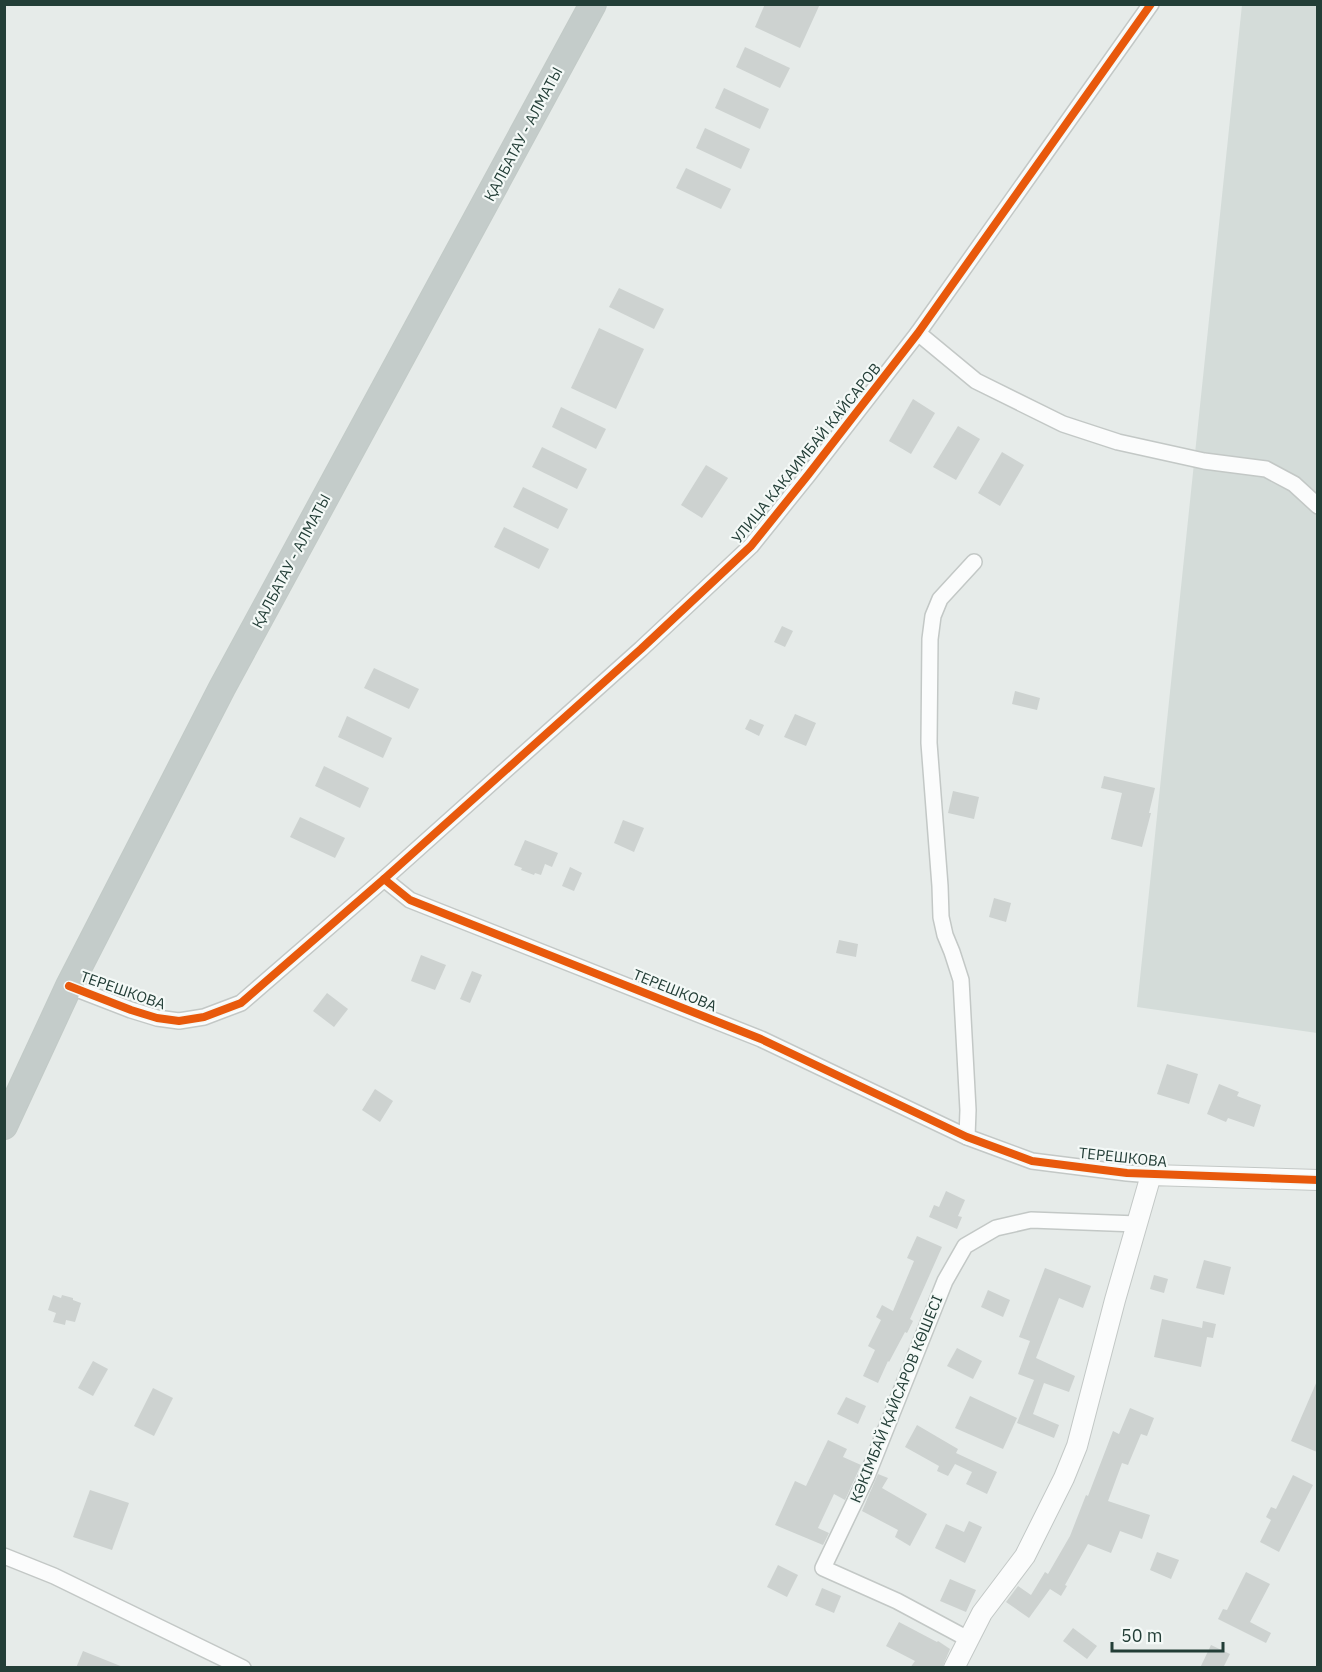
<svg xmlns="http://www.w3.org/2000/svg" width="1322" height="1672" viewBox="0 0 1322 1672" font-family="'IBM Plex Sans',sans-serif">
<rect width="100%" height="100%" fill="#e6ebe9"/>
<polygon fill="#d4dcd9" points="1242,5 1317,5 1317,1033 1137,1007"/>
<g fill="#cdd2d0">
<polygon points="765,4 820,4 800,48 755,27"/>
<polygon points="745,47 790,68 780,88 736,67"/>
<polygon points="724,88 769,109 760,129 715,108"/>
<polygon points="705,128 750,149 741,169 696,148"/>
<polygon points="686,168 731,189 721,209 676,188"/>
<polygon points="619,288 664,309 654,329 609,307"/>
<polygon points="599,328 644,349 616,409 571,388"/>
<polygon points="913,399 935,413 911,454 889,441"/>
<polygon points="561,407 606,429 596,449 552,427"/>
<polygon points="958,426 980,439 956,480 933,467"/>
<polygon points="542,447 587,469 577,489 532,467"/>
<polygon points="1002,452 1024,465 1000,506 978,493"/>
<polygon points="706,465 728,478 702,518 681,505"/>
<polygon points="523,487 568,509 558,529 513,507"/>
<polygon points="504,527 549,549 539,569 494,547"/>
<polygon points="782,626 793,631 785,647 774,642"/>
<polygon points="374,668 419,689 409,709 364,688"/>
<polygon points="1015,691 1040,698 1037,710 1012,704"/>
<polygon points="795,714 816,723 806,746 784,737"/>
<polygon points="347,716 392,738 383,758 338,737"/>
<polygon points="750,719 764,725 759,736 745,729"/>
<polygon points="324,766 369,788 360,808 315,786"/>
<polygon points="1104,776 1155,788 1149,813 1151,813 1142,847 1111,839 1122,793 1101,788"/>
<polygon points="953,791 979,797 974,819 948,813"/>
<polygon points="300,817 345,838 335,858 290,837"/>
<polygon points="623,820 644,828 634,852 614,843"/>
<polygon points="525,840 558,853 552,867 545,864 541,875 535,873 534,875 521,870 522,868 514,865"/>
<polygon points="570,867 582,873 574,891 562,886"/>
<polygon points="994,898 1011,903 1006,922 989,917"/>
<polygon points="839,940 858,944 856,957 836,953"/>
<polygon points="421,955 446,965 435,990 411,981"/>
<polygon points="472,971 482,975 470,1003 460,999"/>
<polygon points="327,993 348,1009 334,1027 313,1011"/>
<polygon points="1167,1064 1198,1074 1189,1104 1157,1094"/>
<polygon points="1219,1084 1239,1092 1237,1096 1261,1105 1254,1127 1228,1118 1226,1122 1207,1114"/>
<polygon points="375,1089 393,1101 380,1122 362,1110"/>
<polygon points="946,1191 965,1200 958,1216 962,1217 957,1229 929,1217 934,1205 939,1207"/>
<polygon points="917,1236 942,1247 910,1319 913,1321 907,1333 905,1332 889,1362 888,1361 878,1383 863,1376 875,1350 868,1346 881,1320 876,1317 882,1305 893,1311 914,1261 907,1258"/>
<polygon points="1204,1260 1231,1267 1224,1295 1196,1288"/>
<polygon points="1045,1268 1091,1286 1083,1308 1059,1298 1036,1358 1075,1376 1069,1392 1044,1383 1033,1414 1059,1425 1054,1438 1017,1423 1034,1380 1018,1374 1030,1341 1019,1337"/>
<polygon points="1154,1275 1168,1279 1164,1293 1150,1289"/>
<polygon points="988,1290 1010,1300 1003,1317 981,1307"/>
<polygon points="53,1295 61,1298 62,1295 73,1298 73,1300 81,1303 75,1322 66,1320 65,1325 53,1322 56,1313 48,1310"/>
<polygon points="1162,1319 1202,1328 1203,1321 1216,1324 1213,1338 1207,1337 1201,1367 1154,1357"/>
<polygon points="957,1348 982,1361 973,1379 947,1366"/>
<polygon points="93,1361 108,1369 93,1396 78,1388"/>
<polygon points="1317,1381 1317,1452 1291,1441"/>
<polygon points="153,1388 173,1398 154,1436 134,1426"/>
<polygon points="970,1396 1017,1418 1003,1449 955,1428"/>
<polygon points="846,1397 866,1406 858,1424 837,1414"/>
<polygon points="1130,1408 1154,1418 1147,1436 1141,1434 1128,1465 1122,1463 1108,1501 1150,1515 1142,1539 1120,1531 1111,1553 1088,1544 1065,1585 1067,1586 1061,1596 1050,1589 1029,1618 1006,1602 1018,1586 1031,1595 1045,1572 1048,1574 1070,1536 1086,1495 1088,1496 1113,1431 1119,1434"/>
<polygon points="917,1425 958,1449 956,1453 997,1472 987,1494 966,1484 972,1472 955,1464 948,1476 937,1471 939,1466 905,1447"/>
<polygon points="828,1440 847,1449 843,1457 861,1465 845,1500 834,1494 818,1528 829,1533 823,1545 775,1525 795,1481 806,1486"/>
<polygon points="878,1474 888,1478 882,1488 927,1514 910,1546 895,1537 898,1530 862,1511"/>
<polygon points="1293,1475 1313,1485 1279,1552 1260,1542 1271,1520 1266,1517 1271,1507 1276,1509"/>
<polygon points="90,1490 129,1503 112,1550 73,1537"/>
<polygon points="969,1521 982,1527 965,1563 935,1548 946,1524 964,1532"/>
<polygon points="1157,1552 1179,1560 1171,1579 1150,1570"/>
<polygon points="778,1565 798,1575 787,1597 767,1587"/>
<polygon points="1246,1572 1270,1584 1250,1622 1271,1633 1266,1643 1218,1619 1223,1609 1227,1610"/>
<polygon points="950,1579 976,1590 966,1612 940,1601"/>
<polygon points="822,1588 841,1596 834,1613 815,1605"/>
<polygon points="899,1622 937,1642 938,1641 950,1649 942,1668 910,1668 915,1661 886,1646"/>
<polygon points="1073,1628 1097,1646 1087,1659 1063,1641"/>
<polygon points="1211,1645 1230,1654 1223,1668 1200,1668"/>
<polygon points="83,1651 123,1667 123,1668 76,1668"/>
</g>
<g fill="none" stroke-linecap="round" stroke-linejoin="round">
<defs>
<g id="minor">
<polyline points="918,333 976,381 1063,424 1118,442 1204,461 1266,469 1294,484 1318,506"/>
<polyline points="384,879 410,900 761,1039 967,1137 1032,1161 1127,1173 1151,1175"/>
<polyline points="69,986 131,1010 157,1018 179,1021 204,1017 241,1003 384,879 641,649 751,546 808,475 918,333 1151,4"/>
<polyline points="967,1137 968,1110 961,980 952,952 945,935 941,917 940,886 929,743 930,639 933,616 940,599 974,562"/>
<polyline points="4,1556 54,1576 243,1668"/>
<polyline points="968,1639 897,1601 823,1568 867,1476 945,1281 965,1246 996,1228 1031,1220 1137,1224"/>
</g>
<polyline id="tertiary" points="954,1668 982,1613 1025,1556 1064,1478 1077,1446 1115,1300 1151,1175 1318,1180"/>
<polyline id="trunk" points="4,1126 69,986 222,688 593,4"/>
</defs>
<use href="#minor" stroke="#c3c8c6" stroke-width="18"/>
<use href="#tertiary" stroke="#c3c8c6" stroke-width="22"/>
<use href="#trunk" stroke="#c2cac7" stroke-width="28"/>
<use href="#minor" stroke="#fbfcfc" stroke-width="15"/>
<use href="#tertiary" stroke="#fbfcfc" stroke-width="20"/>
<use href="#trunk" stroke="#c4ccca" stroke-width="26"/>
<defs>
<g id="cycleway">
<polyline points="384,879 410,900 761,1039 967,1137 1032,1161 1127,1173 1318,1180"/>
<polyline points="69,986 131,1010 157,1018 179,1021 204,1017 241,1003 384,879 641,649 751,546 808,475 918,333 1151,4"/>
</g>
</defs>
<use href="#cycleway" stroke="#f4f9f7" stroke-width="11"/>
<use href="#cycleway" stroke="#e8590c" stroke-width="8"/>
</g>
<g text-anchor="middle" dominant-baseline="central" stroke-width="4.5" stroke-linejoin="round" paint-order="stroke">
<g font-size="15" fill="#233e37" stroke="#f4f9f7">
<text transform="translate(523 134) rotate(-62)">ҚАЛБАТАУ - АЛМАТЫ</text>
<text transform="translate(806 453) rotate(-51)">УЛИЦА КАКАИМБАЙ КАЙСАРОВ</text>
<text transform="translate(291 561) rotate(-62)">ҚАЛБАТАУ - АЛМАТЫ</text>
<text transform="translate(123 990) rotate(19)">ТЕРЕШКОВА</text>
<text transform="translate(675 990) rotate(22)">ТЕРЕШКОВА</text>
<text transform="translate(1123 1157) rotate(6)">ТЕРЕШКОВА</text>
<text transform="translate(896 1399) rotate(-68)">КӘКІМБАЙ ҚАЙСАРОВ КӨШЕСІ</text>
</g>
</g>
<rect width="1322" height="1672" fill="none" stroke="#233e37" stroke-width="12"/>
<path d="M1112 1642v9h111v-9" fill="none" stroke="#233e37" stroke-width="3"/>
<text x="1121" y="1642" font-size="18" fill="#233e37" stroke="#f4f9f7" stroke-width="4.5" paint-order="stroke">50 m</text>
</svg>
